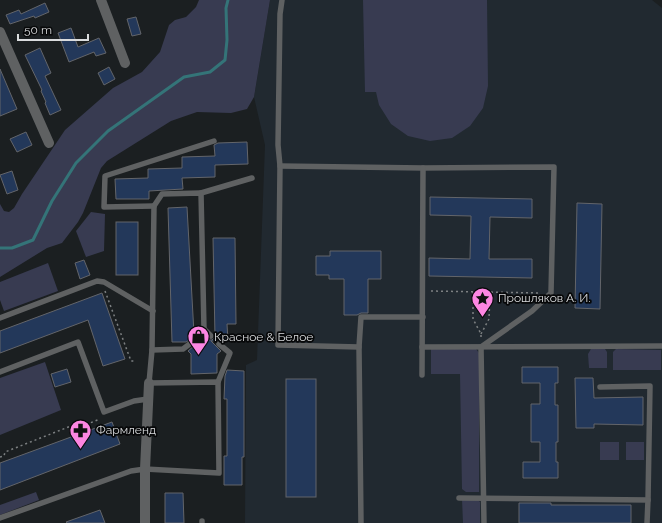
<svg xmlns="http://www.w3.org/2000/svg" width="662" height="523" viewBox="0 0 662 523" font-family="Raleway,sans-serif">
<rect width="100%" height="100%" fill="#1b1f21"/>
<polygon fill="#212930" points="270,0 652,0 662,8 662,523 245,523 246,365 257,360 265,145 254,97"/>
<g fill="#383b51">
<polygon points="199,0 270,0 254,97 247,109 231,113 197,112 171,121 107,161 101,168 83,213 78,222 62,243 47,248 0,277 0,204 4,211 9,212 14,208 22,194 65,130 113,88 142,72 160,52 169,25 175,20 186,17 196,7"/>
<polygon points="363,0 487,0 488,86 483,108 470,126 452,138 430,141 408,136 391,124 379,105 376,92 365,92"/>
<polygon points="91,212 105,214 104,251 86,257 76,231"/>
<polygon points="48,263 58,291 4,311 0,300 0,282"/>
<polygon points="431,349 476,349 479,353 479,492 466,492 462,489 460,374 431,374"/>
<polygon points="591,349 605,349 607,352 607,368 589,368 588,354"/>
<polygon points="616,349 661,350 661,370 613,370 613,352"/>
<polygon points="45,362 61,410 0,435 0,378"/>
<rect x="600" y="442" width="19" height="18"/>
<rect x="626" y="442" width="18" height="18"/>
<polygon points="36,492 39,500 0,515 0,505"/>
<polygon points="462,499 477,499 480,502 480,523 463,523"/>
</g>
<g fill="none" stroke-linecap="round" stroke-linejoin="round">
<polyline stroke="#347478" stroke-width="3" points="0,248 12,248 33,240 52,201 76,163 108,131 184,77 210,72 225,60 227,40 226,8 228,0"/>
</g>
<g fill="#23385a" stroke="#63656a">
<polygon points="45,3 49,12 35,18 34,16 10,24 6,15 19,10 21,14"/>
<polygon points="136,17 141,34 132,36 127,19"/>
<polygon points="71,28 78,47 99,38 106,53 96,56 94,52 69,62 58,33"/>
<polygon points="40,48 51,73 45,76 61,110 50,115 45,103 46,102 41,91 42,90 25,55"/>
<polygon points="109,67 115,79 104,85 98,73"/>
<polygon points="0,69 17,109 0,116"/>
<polygon points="26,132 32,145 17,152 10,139"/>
<polygon points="247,142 248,164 215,165 215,177 182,178 183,189 149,191 149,199 116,199 115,179 148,178 148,169 182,168 182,157 215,156 214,145 218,143"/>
<polygon points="12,171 18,190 7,194 0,175"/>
<polygon points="430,197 532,199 532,218 490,217 489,259 532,259 532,278 429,276 429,258 470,259 471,216 430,215"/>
<polygon points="577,203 602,204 600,309 575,308"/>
<polygon points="187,207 194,334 193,337 196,341 200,340 212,340 215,337 213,238 235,238 236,324 227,324 228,341 211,341 221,351 217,354 217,373 191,374 191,354 188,351 194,346 197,341 195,341 191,339 186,342 172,342 168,208"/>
<rect x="116" y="222" width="22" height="53"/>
<polygon points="330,251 381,251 381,279 368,279 368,313 361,313 357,315 344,315 344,279 329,279 329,275 316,275 316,256 330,256"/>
<polygon points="84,260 90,275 80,279 75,263"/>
<polygon points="102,293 125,359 103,366 88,320 0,353 0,331"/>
<polygon points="522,367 558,367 558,383 555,383 555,405 558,405 558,442 556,442 556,462 558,462 558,478 523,478 523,462 540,462 540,442 531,442 531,404 540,404 540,383 522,383"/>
<polygon points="67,369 71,382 55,387 51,374"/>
<polygon points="227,370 244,371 244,457 242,457 242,485 224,485 224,456 227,456 227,399 224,399 225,376"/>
<polygon points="575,378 593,378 594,398 643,397 643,425 594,424 594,428 576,428"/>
<rect x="286" y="379" width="30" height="118"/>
<polygon points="112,422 120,444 0,490 0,463"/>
<polygon points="165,493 183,493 184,523 165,523"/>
<polygon points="519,503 551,503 551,505 631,505 631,523 519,523"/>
<polygon points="100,510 105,523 67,523 66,522"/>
</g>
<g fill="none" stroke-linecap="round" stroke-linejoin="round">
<g stroke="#7d8082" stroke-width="1.5" stroke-dasharray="2 3" stroke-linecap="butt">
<polyline points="105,291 131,361 136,361"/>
<polyline points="431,291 541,293"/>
<polyline points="473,292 473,319 481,334 481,337"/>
<polyline points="481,334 489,319 490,293"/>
<polyline points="0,457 4,456 5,452 81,422 90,423 100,419"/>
</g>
<g stroke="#5f6162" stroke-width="5.5">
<polyline points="282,0 280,14 278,145 280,166 278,345 359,347"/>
<polyline points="280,166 423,168 554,167 551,293 532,311 481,347 484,523"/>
<polyline points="201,193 252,178"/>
<polyline points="154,206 104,207 105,176 214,141"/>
<polyline points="0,318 97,281 104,282 153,311"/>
<polyline points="204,329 211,336"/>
<polyline points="422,347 662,346"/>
<polyline points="152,350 183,349 191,343"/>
<polyline points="0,372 78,342 104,412 134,401 148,399"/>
<polyline points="422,375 423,168"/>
<polyline points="218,382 230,353 219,344"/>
<polyline points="600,387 650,386 648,500"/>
<polyline points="459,498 648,500 647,523"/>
<polyline points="0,518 131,471 145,469 219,473 218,382 149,383 152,350 154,206 162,194 201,193 204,329 197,337"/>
<polyline points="202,523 202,521"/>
<polyline points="361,523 359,347 361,317 423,317"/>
</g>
<g stroke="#5f6162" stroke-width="10">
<polyline points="101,0 125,63"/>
<polyline points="0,32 49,143"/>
<polyline points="145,523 145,469 149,383"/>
</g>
</g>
<defs>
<symbol id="sight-pin" viewBox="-11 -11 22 30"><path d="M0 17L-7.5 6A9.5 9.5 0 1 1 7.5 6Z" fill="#fd86e2" stroke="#070809"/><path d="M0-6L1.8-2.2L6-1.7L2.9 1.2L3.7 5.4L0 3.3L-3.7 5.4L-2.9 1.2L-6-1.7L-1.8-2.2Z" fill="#111"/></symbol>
<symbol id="shop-pin" viewBox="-11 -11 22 30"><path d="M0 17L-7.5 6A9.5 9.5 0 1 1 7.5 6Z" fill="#fd86e2" stroke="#070809"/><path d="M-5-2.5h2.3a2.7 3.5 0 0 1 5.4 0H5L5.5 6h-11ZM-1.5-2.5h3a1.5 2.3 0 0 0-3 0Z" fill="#111"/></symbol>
<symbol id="pharmacy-pin" viewBox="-11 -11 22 30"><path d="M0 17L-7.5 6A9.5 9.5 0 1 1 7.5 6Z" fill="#fd86e2" stroke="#070809"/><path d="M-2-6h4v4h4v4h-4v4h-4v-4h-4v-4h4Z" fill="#111"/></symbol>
</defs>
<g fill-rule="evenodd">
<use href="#sight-pin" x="470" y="286" width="25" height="34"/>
<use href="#shop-pin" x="186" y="324" width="25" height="34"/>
<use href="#pharmacy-pin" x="68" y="418" width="25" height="34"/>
</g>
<g text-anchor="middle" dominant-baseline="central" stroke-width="3.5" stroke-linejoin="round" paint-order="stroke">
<g font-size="12" fill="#dadcde" stroke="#070809" text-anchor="start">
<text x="498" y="298">Прошляков А. И.</text>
<text x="214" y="337">Красное &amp; Белое</text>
<text x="96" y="430">Фармленд</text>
</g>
</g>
<path d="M18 34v6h70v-6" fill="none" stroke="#dadcde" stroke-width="2"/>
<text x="24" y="34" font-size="12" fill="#dadcde" stroke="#070809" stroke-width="3" paint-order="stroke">50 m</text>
</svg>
